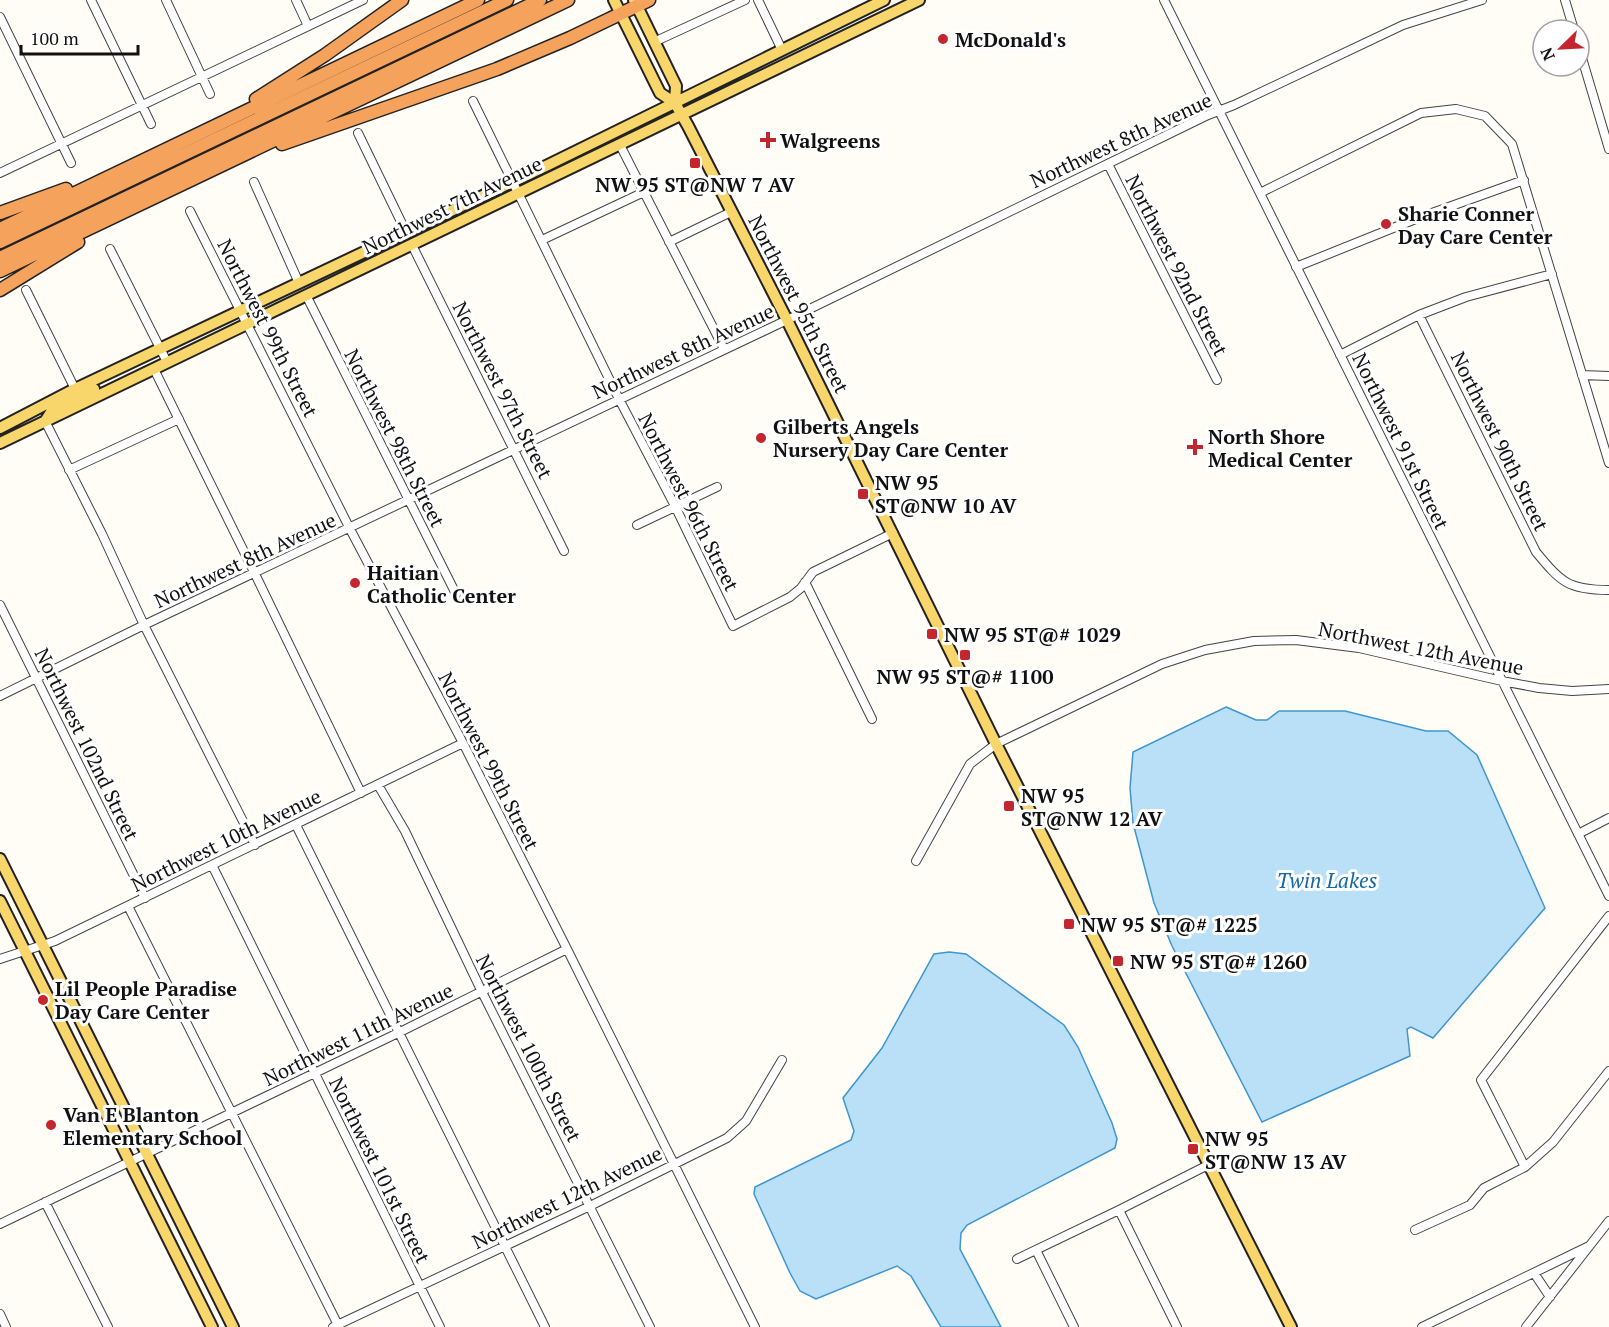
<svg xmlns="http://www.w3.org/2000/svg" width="1609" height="1327" font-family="'PT Serif',serif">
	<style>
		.water { fill: #b9e0f7; stroke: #3f96cf; stroke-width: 1.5 }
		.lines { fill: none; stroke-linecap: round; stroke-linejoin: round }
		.minor-casing { stroke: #444; stroke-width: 10 }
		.major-casing { stroke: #222; stroke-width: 14 }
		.highway-casing { stroke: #222; stroke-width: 15 }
		.minor { stroke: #fff; stroke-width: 8 }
		.major { stroke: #f9d66b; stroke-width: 10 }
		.highway { stroke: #f5a25d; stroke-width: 12 }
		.poi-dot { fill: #c4262e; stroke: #fff; stroke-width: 2 }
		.labels { text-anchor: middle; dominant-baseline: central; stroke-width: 6; stroke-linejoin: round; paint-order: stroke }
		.poi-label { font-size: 20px; font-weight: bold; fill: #111; stroke: #fff; text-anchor: start }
		.street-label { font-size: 20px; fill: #111; stroke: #fff }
		.water-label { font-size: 21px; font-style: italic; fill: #1768a6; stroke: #fff }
	</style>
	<rect width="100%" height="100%" fill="#fffdf5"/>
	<path class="water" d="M1226 707 1256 720H1267L1279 711H1345L1426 731H1448L1477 755 1545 908 1433 1038 1411 1027 1407 1029 1410 1056 1262 1122 1172 946 1154 903 1133 823 1130 788 1133 752Z
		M949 952 966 954 1064 1025 1078 1047 1112 1123 1117 1139 1115 1148 967 1225 961 1233 960 1249 1001 1327H941L911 1276 897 1266 816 1299 800 1291 790 1273 754 1194 755 1187 851 1140 854 1131 843 1098 882 1048 934 954Z"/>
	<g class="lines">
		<g class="minor-casing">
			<path id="minor" d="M91 0 151 124
				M166 0 210 94
				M296 0 308 26
				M758 0 782 50
				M1164 0 1609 896
				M1565 0 1574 30
				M0 17 71 163
				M654 42 745 0
				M1579 48 1609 149
				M473 101 619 399 675 506 733 626 790 597 801 588 813 572 893 533
				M358 133 406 232
				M620 145 724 349
				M1108 164 1217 380
				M0 173 363 0
				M254 182 299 283
				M1260 193 1421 113 1456 109 1485 116 1512 144 1609 463
				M190 211 350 529 463 743 567 949 755 1327
				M542 240 644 192
				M669 242 731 212
				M412 245 564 551
				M110 249 167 362
				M1296 267 1418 218 1524 180
				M26 290 75 389
				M306 295 456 594
				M1419 315 1536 552C1561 582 1568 590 1609 590
				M1340 355 1419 315 1466 297 1552 274
				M154 369C224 510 293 651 361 793
				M1582 375 1609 376
				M45 421 102 534 144 625 255 845
				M69 470 179 419
				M637 525 717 487
				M805 582 872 719
				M0 605 145 898
				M0 696 144 625 787 320 1208 115 1234 105 1403 25 1482 0
				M378 785 405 831 482 992 650 1327
				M296 825 545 1327
				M1578 834 1609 818
				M916 861 970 764 996 744 1162 664 1205 650 1254 641 1296 640 1359 648 1502 681 1539 688 1572 691 1609 689
				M212 865 440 1327
				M128 906 339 1327
				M0 959 55 941 463 743
				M1525 1167 1481 1080 1609 916
				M45 1202 108 1327
				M1119 1210 1177 1327
				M0 1224 398 1033 567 949
				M1415 1230 1470 1205 1484 1188 1525 1167 1553 1142 1609 1071
				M1036 1250 1074 1327
				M1017 1259 1119 1210 1210 1164
				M1534 1273 1550 1297
				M0 1314 6 1327
				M333 1327 590 1206 727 1138 746 1121 782 1060
				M1422 1327 1589 1246
				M1526 1327 1609 1221"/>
		</g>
		<g class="major-casing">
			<path id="major" d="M614 0 660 93 675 103 688 126 787 320 996 744 1291 1327
				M634 0 676 86 675 103
				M46 420 53 409 94 389
				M0 428 75 389 548 165 884 0
				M0 443 919 0
				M0 859 233 1327
				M0 901 212 1327"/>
		</g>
		<g class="highway-casing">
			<path id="highway" d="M256 99 325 55 402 0
				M282 144 497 69 570 38 649 0
				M0 213 66 189
				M0 229 478 0
				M0 242 507 0
				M0 258 540 0
				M0 271 568 0
				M0 290 78 242"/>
		</g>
		<use href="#minor" class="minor"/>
		<use href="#major" class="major"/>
		<use href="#highway" class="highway"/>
	</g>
	<g class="poi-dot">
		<circle cx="943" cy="39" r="6"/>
		<path d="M765 131h6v6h6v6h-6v6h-6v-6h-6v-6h6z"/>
		<rect x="689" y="157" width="12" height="12" rx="3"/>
		<circle cx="1386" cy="224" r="6"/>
		<circle cx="761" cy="438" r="6"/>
		<path d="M1192 438h6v6h6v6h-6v6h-6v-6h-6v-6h6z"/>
		<rect x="857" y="488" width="12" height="12" rx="3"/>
		<circle cx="355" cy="583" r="6"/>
		<rect x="926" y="628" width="12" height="12" rx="3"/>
		<rect x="959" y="649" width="12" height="12" rx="3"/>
		<rect x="1003" y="800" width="12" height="12" rx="3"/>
		<rect x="1063" y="918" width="12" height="12" rx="3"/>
		<rect x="1112" y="955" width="12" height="12" rx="3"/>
		<circle cx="43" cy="1000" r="6"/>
		<circle cx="51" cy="1125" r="6"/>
		<rect x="1187" y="1143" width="12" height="12" rx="3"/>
	</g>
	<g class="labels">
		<g class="poi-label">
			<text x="955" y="39">McDonald's</text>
			<text x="780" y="140">Walgreens</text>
			<text x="695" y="184" text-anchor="middle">NW 95 ST@NW 7 AV</text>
			<text x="1398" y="213">Sharie Conner<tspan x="1398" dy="23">Day Care Center</tspan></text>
			<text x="773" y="426">Gilberts Angels<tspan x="773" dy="23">Nursery Day Care Center</tspan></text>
			<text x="1208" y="436">North Shore<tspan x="1208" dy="23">Medical Center</tspan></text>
			<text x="875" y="482">NW 95<tspan x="875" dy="23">ST@NW 10 AV</tspan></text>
			<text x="367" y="572">Haitian<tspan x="367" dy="23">Catholic Center</tspan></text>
			<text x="944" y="634">NW 95 ST@# 1029</text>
			<text x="965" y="676" text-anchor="middle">NW 95 ST@# 1100</text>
			<text x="1021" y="795">NW 95<tspan x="1021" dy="23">ST@NW 12 AV</tspan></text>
			<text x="1081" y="924">NW 95 ST@# 1225</text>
			<text x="1130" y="961">NW 95 ST@# 1260</text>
			<text x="55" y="988">Lil People Paradise<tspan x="55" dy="23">Day Care Center</tspan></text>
			<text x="63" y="1114">Van E Blanton<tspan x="63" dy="23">Elementary School</tspan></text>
			<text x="1205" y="1138">NW 95<tspan x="1205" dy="23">ST@NW 13 AV</tspan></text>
		</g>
		<g class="street-label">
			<text transform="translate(1121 140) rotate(-25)">Northwest 8th Avenue</text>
			<text transform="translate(452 205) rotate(-26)">Northwest 7th Avenue</text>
			<text transform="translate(1177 265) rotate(63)">Northwest 92nd Street</text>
			<text transform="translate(799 304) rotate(63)">Northwest 95th Street</text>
			<text transform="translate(268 328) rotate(63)">Northwest 99th Street</text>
			<text transform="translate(683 351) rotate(-25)">Northwest 8th Avenue</text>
			<text transform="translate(503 390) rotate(63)">Northwest 97th Street</text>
			<text transform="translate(395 438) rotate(63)">Northwest 98th Street</text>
			<text transform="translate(1401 441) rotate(64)">Northwest 91st Street</text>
			<text transform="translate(1500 441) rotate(64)">Northwest 90th Street</text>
			<text transform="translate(689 502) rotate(63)">Northwest 96th Street</text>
			<text transform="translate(245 560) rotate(-25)">Northwest 8th Avenue</text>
			<text transform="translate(1421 648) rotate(11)">Northwest 12th Avenue</text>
			<text transform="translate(87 744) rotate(64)">Northwest 102nd Street</text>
			<text transform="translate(489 761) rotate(63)">Northwest 99th Street</text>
			<text transform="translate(226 840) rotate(-26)">Northwest 10th Avenue</text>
			<text transform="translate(358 1034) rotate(-26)">Northwest 11th Avenue</text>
			<text transform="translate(529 1048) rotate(63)">Northwest 100th Street</text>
			<text transform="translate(380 1170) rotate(64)">Northwest 101st Street</text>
			<text transform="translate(567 1197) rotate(-26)">Northwest 12th Avenue</text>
		</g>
		<g class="water-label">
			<text x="1327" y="880">Twin Lakes</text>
		</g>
	</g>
	<g transform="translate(1561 48) rotate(246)"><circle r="28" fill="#ffffff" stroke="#a0a0a0" stroke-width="1.5"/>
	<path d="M0-4.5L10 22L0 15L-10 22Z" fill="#c4262e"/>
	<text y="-9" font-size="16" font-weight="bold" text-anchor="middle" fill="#111111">N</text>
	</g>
	<path d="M21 45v9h117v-9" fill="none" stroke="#111111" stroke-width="3"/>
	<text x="30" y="45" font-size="18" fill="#111111" stroke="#ffffff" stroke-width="4.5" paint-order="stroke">100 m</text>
</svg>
